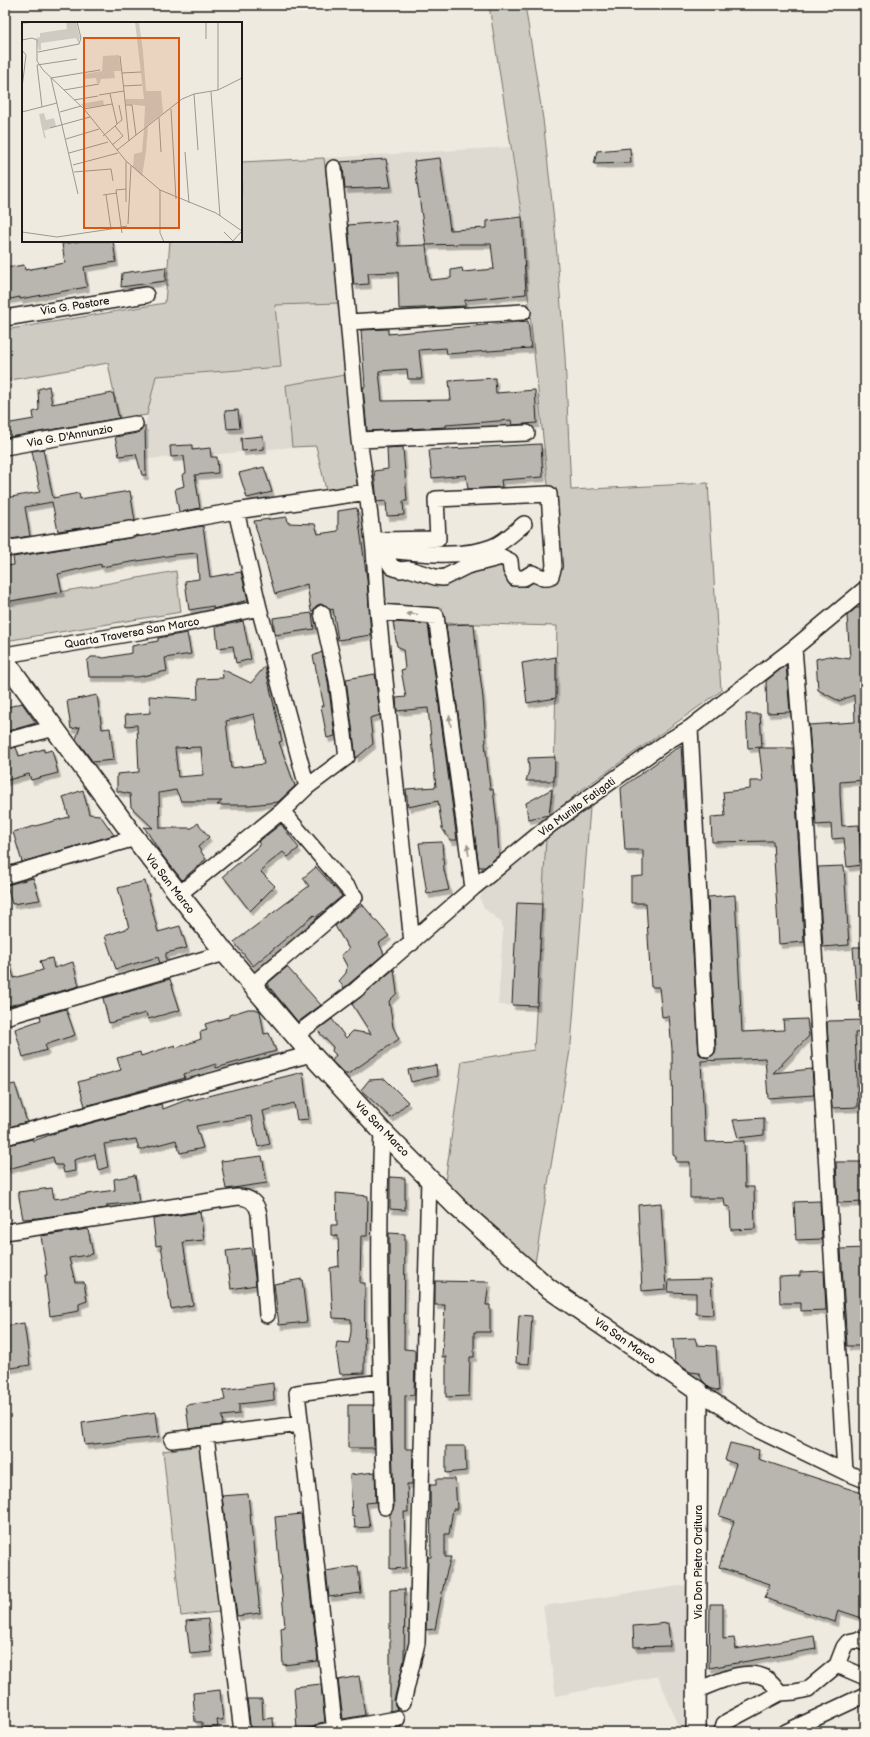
<svg xmlns="http://www.w3.org/2000/svg" width="870" height="1737" font-family="'Balsamiq Sans',sans-serif">
	<style>
		.built { fill: #dedad1 }
		.green { fill: #ceccc2; stroke: #75746f }
		.building { fill: #b9b6af; stroke: #1c1c1c; fill-rule: evenodd; filter: url(#shadow) }
		.lines { fill: none; stroke-linecap: round; stroke-linejoin: round }
		.minor-casing { stroke: #1c1c1c; stroke-width: 18 }
		.major-casing { stroke: #1c1c1c; stroke-width: 22 }
		.minor { stroke: #fbf7ec; stroke-width: 15 }
		.major { stroke: #fbf7ec; stroke-width: 19 }
		.oneway { fill: #97948e }
		.labels { text-anchor: middle; dominant-baseline: central; stroke-width: 3; stroke-linejoin: round; paint-order: stroke }
		.street-label { font-size: 11px; fill: #1c1c1c; stroke: #fbf7ec }
		.inset-road { fill: none; stroke: #9a9891; stroke-width: 1 }
		.view { fill: #de560d; fill-opacity: 0.15; stroke: #de560d; stroke-width: 2 }
		.inset-edge { fill: none; stroke: #1c1c1c; stroke-width: 2 }
	</style>
	<defs>
		<filter id="shadow"><feDropShadow dx="2.5" dy="4.5" stdDeviation="0" flood-color="#0004"/></filter>
	</defs>
	<rect width="100%" height="100%" fill="#eeeadf"/>
	<filter id="ink" filterUnits="userSpaceOnUse"><feTurbulence type="fractalNoise" baseFrequency=".025" numOctaves="2"/><feDisplacementMap in="SourceGraphic" scale="8" xChannelSelector="R" yChannelSelector="G"/><feConvolveMatrix kernelMatrix="1 2 1 2 8 2 1 2 1" color-interpolation-filters="sRGB"/></filter>
	<g filter="url(#ink)">
		<path class="built" d="M510 147 522 217 462 244 335 249 324 158Z
			M339 303 345 375 286 385 292 447 219 454 145 459V426L156 376 281 367 275 305Z
			M546 836 537 1006 498 1005 503 930 501 922 484 908 480 899 484 887Z
			M686 1585V1732H681L658 1676 556 1696 543 1606Z"/>
		<path class="green" d="M489 5H525L543 119 555 230 565 357 571 490 708 483 721 691 577 793 548 823 554 781 557 626 444 623 442 608 385 604 380 557 435 577 502 557 511 570 547 578 549 494 525 268 522 217Z
			M324 158 335 249 339 303 275 305 281 367 156 376 147 415 119 419 108 363 5 381V330L165 303 170 241H241V162Z
			M345 375 357 486 326 490 316 446 292 447 286 385Z
			M176 571 181 612 5 641V602Z
			M590 808 571 1044 535 1263C503 1238 472 1212 445 1182L462 1061 534 1050 546 838Z
			M201 1446 219 1612 181 1616 163 1451Z"/>
		<path class="building" d="M630 148 631 163 594 164 597 151Z
			M440 158 450 230 487 228V221L522 217 526 294 465 300V306L399 309 398 272 368 273 369 284 354 285 348 225 396 221 398 246 426 245 414 161ZM462 244H491L494 269 463 272 462 268 451 270V278L430 280 426 245Z
			M386 159 391 187 345 189 343 167 340 162Z
			M82 241H113L116 262 84 267 87 287 20 299V297L5 300V268L24 265 25 270 65 263 62 244Z
			M166 267 165 281 121 287 122 273Z
			M528 321 531 348 447 354 446 348 419 350 422 379H408L407 369 379 371 382 401 451 400 449 381 495 378 496 393 535 390 537 423 512 425 511 420 446 425V427L367 431 363 387H365L361 330 388 329V334Z
			M49 386 52 404 113 393 119 418 5 438V424L34 419 33 412 39 410 38 389Z
			M238 410 240 428 227 429 225 411Z
			M144 426H145L146 475H142L136 454 119 456 115 437 137 433 141 431Z
			M263 436 264 449 242 451 241 438Z
			M541 444 543 477 501 480 502 487 468 489 466 475 432 478 429 450Z
			M192 445V450L210 448 211 457H217L218 473 195 475 200 508 179 512 175 489 184 486 182 475 186 473 184 456 171 457 170 446Z
			M403 447 407 501H403L404 515 387 516 386 501 377 502 374 471 388 469 387 448Z
			M43 449 53 498 79 493 80 499 130 491 135 521 58 531 52 502 25 507 30 536 5 540V498L40 492 32 451Z
			M264 467 272 492 247 498 239 473Z
			M357 508 367 579 371 635 338 640 333 609 330 610 325 605 320 604 316 606 313 611H311L307 584 275 594 254 521 287 517 288 523 315 524 318 534 338 531V511Z
			M203 526 210 577 241 572 248 600 213 609V606L189 610 185 581 199 579 197 553 174 555 101 567V564L58 574 62 592 5 602V589L8 588 5 566 14 565 13 557Z
			M865 607V743H863L865 780 840 782V794L842 826 859 825 861 865 847 867 844 838 832 839 831 824 816 825 809 725 855 722 854 695 839 701 818 690 816 659 829 656 850 659 847 616 856 608Z
			M312 613 314 629 275 635 273 618Z
			M243 621 251 659 236 663 233 646 218 648 216 627Z
			M393 622 428 624 457 840H450L442 828 438 801 408 807 406 789 436 787 428 708 397 711 396 698 406 697 401 670 405 669 403 649 397 646Z
			M474 624 478 668H479L483 698 486 742 485 743 490 789H493L497 823 499 855 485 867H479L446 625Z
			M187 633 191 654 165 658 167 671 138 677H89L87 661 91 657H99L104 658 132 653V646L158 641V638Z
			M322 652 328 682 335 736 327 738 321 706H324L313 656Z
			M556 657V698L527 703 522 663Z
			M786 665 790 712 767 713 766 681Z
			M265 666 282 741 279 742 295 786 278 802 250 805H217L222 801H181L176 790 159 793 160 828H192L198 823 209 837 198 847 206 859 182 880 162 855 144 827 153 828 131 807 130 794 117 791V774L139 772 137 725 126 726 125 715 150 713 149 696 198 699 197 679 223 678 222 669 251 683ZM254 714 264 764 231 768 226 721ZM201 747 203 775 178 777 175 748Z
			M375 674 380 715 370 718 373 744 356 758 346 679Z
			M97 695 102 729 110 728 114 760 93 762 76 739 80 727 71 729 67 701Z
			M22 703 36 723 5 732V708Z
			M746 714H760L762 747 748 748Z
			M681 745 699 1054 703 1057 708 1058 715 1053 716 1049 708 897 735 895 742 1032 784 1030 783 1020 807 1019 809 1036 773 1073 812 1069 814 1095 768 1098 765 1058 701 1061 705 1142 744 1141 745 1187H754L755 1229 731 1230 730 1207 725 1206 724 1198H690V1162H676V1157L673 1155 672 1049 669 1016 662 1017 659 987H651L646 903H631V877L643 876V850H625L621 788Z
			M16 747 19 756 44 749V752L52 750 58 773 31 780 29 774 5 781V750Z
			M759 748H793L804 942 779 944 773 841 712 842 711 817 725 816 723 792 750 789V781H763Z
			M555 757 554 781H526L529 770 528 758Z
			M552 789 549 815 528 819 526 803Z
			M83 790 89 814 100 815 114 835 22 862 13 832 69 817 63 797Z
			M281 824 299 848 288 857 283 852 264 867 265 868 261 872 275 886 250 911 223 876 260 845 258 842Z
			M442 842 444 870 449 890 427 894 419 843Z
			M844 866 849 945 823 947 818 867Z
			M316 867 342 896 324 911 316 917 314 915 253 966 234 942 309 886 303 878Z
			M33 878 40 900 12 904 7 885Z
			M145 881 158 932 180 926 187 948 166 953V961L160 963 158 957 116 969 105 936 129 928 118 888Z
			M517 903 542 904 537 1006 512 1005Z
			M362 904 389 936 379 943 384 954 344 988 339 981 346 973 347 966 341 955 349 949 335 926Z
			M853 947H865V1001L857 1002Z
			M52 958 54 968 73 962 79 986 5 1007V960L9 959 14 978 43 970 40 961Z
			M287 967 321 1005 298 1022 267 984Z
			M394 969 397 993 389 1001 393 1027 399 1039 348 1074H345L332 1061 336 1055 332 1051 333 1047 317 1030 332 1019 346 1038 353 1031 371 1034 352 1004Z
			M170 979 180 1010 148 1019 146 1013 109 1023 103 998Z
			M66 1009 75 1035 45 1045 47 1050 23 1057 15 1029 41 1020 40 1016Z
			M248 1009H255L260 1011 264 1034 269 1033 276 1051 216 1068V1064L184 1074 185 1078 85 1106 78 1082 121 1070 117 1058 140 1052 141 1056 175 1045 176 1048 201 1039 200 1032 207 1030 205 1024 229 1017V1015Z
			M865 1020V1032L855 1033 858 1107 832 1108 827 1023 829 1021Z
			M436 1065 437 1076 411 1082 408 1070Z
			M303 1072 309 1119 297 1120 294 1103 263 1111 270 1144 258 1147 251 1116 196 1126 203 1148 180 1153 176 1140 139 1150 136 1139 104 1144 108 1167 98 1170 95 1154 74 1160 75 1171 64 1173 62 1165H55L53 1157 8 1169 5 1158V1146L32 1139 33 1141 58 1132 161 1104 163 1109 189 1099V1101Z
			M385 1079 408 1102 391 1118 361 1090 369 1080Z
			M15 1084 27 1122 5 1128V1086Z
			M764 1118V1135L738 1138 733 1120Z
			M262 1156 267 1183 226 1189 221 1161Z
			M836 1162H865V1202L838 1203Z
			M135 1175 139 1202 107 1205V1208L38 1218 23 1219 18 1192 52 1188 54 1199 115 1190 114 1179Z
			M390 1177 405 1178V1210L390 1209Z
			M336 1193 368 1196 367 1236H361L360 1283H365L364 1373 340 1374 336 1349 337 1342 349 1343 351 1332V1319L333 1318 330 1268 339 1266 338 1236 331 1235V1225H337Z
			M820 1201 822 1239 796 1240 794 1202Z
			M661 1203 666 1289 642 1291 638 1205Z
			M200 1212 204 1240 183 1242 193 1305 171 1309 161 1245 156 1246 153 1219Z
			M88 1229 93 1254 69 1258 75 1282H84L87 1301 79 1304V1311L50 1316 45 1275H47L41 1236Z
			M389 1233 405 1234 404 1349 415 1350V1357L414 1395 405 1396V1449H413L412 1484H407L408 1512H404L406 1568 390 1569V1514L394 1507 390 1366Z
			M251 1248 256 1285 231 1289 226 1251Z
			M865 1248V1346H847L841 1249Z
			M824 1271 826 1310 801 1311V1303H780L779 1277 800 1276V1272Z
			M302 1279 307 1322 279 1325 274 1284Z
			M711 1279 713 1315 696 1314V1293L668 1292 669 1280Z
			M435 1281 489 1282 486 1305H490V1332H474V1357H470L469 1396 446 1397V1357H442L445 1305H435Z
			M519 1315 532 1316 529 1364 516 1363Z
			M24 1323 30 1365 5 1369V1326Z
			M695 1338 697 1345 716 1346 719 1391 710 1388 702 1380 699 1373 690 1372 675 1362 673 1339Z
			M273 1383 274 1400 239 1404V1414L222 1416 223 1425 189 1429 186 1405 225 1400 223 1390Z
			M348 1405H373L374 1448H348Z
			M156 1412 159 1437 85 1445 82 1423Z
			M730 1443 759 1450 758 1459 865 1494V1619L838 1610 835 1622 765 1598 770 1584 719 1567 734 1521 719 1516 736 1464 725 1460Z
			M446 1446H465L466 1471 446 1473Z
			M375 1472 376 1502 366 1503 370 1527 355 1528 354 1516 352 1517 350 1475Z
			M436 1479H455L457 1509H453L449 1534H445V1557H451L445 1578 435 1629 426 1630 428 1557H431L430 1485H436Z
			M248 1494 260 1613 237 1616 222 1496Z
			M301 1514 318 1661 283 1665 281 1628 285 1627 275 1517Z
			M358 1566 361 1593 329 1597 326 1571Z
			M405 1589 404 1661 394 1700 395 1705 398 1709 390 1711V1590Z
			M710 1604H723V1639L734 1638 736 1649 814 1636 816 1649 709 1668Z
			M208 1619 211 1652 190 1654 186 1621Z
			M668 1623 670 1646 634 1647 633 1626Z
			M359 1676 365 1715 343 1719 338 1680Z
			M321 1684 325 1722 319 1723 314 1727 297 1729 294 1687Z
			M220 1690 223 1720H217L218 1727 202 1728V1722H195L193 1693Z
			M247 1699H262L263 1719 273 1718 274 1732H251Z"/>
		<g class="lines">
			<g class="minor-casing">
				<path id="minor" d="M5 318 146 295
					M348 322 523 312
					M359 440 527 433
					M5 447 135 424
					M367 492 374 549 378 612 412 943
					M549 494 554 566 551 576C544 579 538 576 532 573L524 578H515L511 570 510 561 502 557 467 566 443 578 435 577 409 569 400 570 392 567 387 559 380 557 379 540 438 539 436 499Z
					M236 511 259 608 307 787 282 811 355 897 252 985
					M140 528 236 511 367 492 359 440 334 168
					M5 549 131 529
					M375 549C411 552 458 560 492 547 505 542 514 532 524 524
					M378 612 436 616 473 888
					M794 648 802 749 845 1472
					M5 655 185 624 259 608
					M690 728 707 1049
					M5 741 55 728
					M307 787 347 757 337 680 322 613
					M5 876 135 838
					M178 895 282 811
					M5 1017 225 953
					M296 1035 356 990 473 888 550 825 668 741 690 728 794 648 865 589
					M382 1131C377 1256 381 1382 385 1507
					M5 1137 311 1054
					M5 1232 238 1197C250 1197 257 1203 259 1214L267 1315
					M698 1391 754 1428 845 1472 865 1480
					M206 1436 242 1732
					M172 1440 300 1424
					M837 1665 865 1677
					M697 1690C716 1683 744 1668 764 1677 771 1680 775 1687 780 1693L795 1692 808 1689 837 1665 844 1647 848 1642 857 1640 865 1643
					M403 1702 417 1643 429 1178
					M321 1732 397 1719
					M335 1732 297 1393 381 1382
					M722 1732 724 1724 728 1721 780 1693
					M786 1732 865 1695"/>
			</g>
			<g class="major-casing">
				<path id="major" d="M5 661 135 838 225 953 311 1054 382 1131 456 1206 548 1288 698 1391 696 1732"/>
			</g>
			<use href="#minor" class="minor"/>
			<use href="#major" class="major"/>
		</g>
		<defs><path id="oneway-solid" d="M-6-.8H1V-3.2L6.5 0L1 3.2V.8H-6Z"/></defs>
		<g class="oneway">
			<use href="#oneway-solid" transform="translate(412 614) rotate(-175)"/>
			<use href="#oneway-solid" transform="translate(450 721) rotate(-98)"/>
			<use href="#oneway-solid" transform="translate(468 850) rotate(-98)"/>
		</g>
	</g>
	<g class="labels">
		<g class="street-label">
			<text transform="translate(75 306) rotate(-9)">Via G. Pastore</text>
			<text transform="translate(70 436) rotate(-10)">Via G. D'Annunzio</text>
			<text transform="translate(132 633) rotate(-10)">Quarta Traversa San Marco</text>
			<text transform="translate(577 807) rotate(-36)">Via Murillo Fatigati</text>
			<text transform="translate(170 884) rotate(52)">Via San Marco</text>
			<text transform="translate(382 1129) rotate(46)">Via San Marco</text>
			<text transform="translate(625 1341) rotate(35)">Via San Marco</text>
			<text transform="translate(698 1562) rotate(-90)">Via Don Pietro Orditura</text>
		</g>
	</g>
	<g transform="translate(22 22)">
		<rect width="220" height="220" fill="#eeeadf"/>
		<path d="M44 0H54L58 16 56 21 54 16 19 21V28H17L14 16 18 15V11L45 7ZM113 0H117L121 29 124 69H139L141 91 122 106 123 84 104 82 103 77H122ZM97 33 99 49H92L93 56 79 57 78 61H75L74 56 62 57V52L80 49 81 34ZM81 78 82 83 62 86 59 82ZM22 91 24 98 32 96 34 104 22 109 24 116H22L17 92ZM126 104 124 130 120 154 111 145 112 132 120 130 122 107Z" fill="#ceccc2"/>
		<path class="inset-road" d="M184 0V17M0 1 18 0M0 18 10 16 15 18V39L21 48 62 87 104 139 138 168V211L142 220M0 28 4 33 0 66M16 30 57 22 59 16 55 0M100 51 119 50M101 64 120 63M42 68 77 62M196 68V0M102 69 107 119M189 70 198 194M88 72 95 102 93 104 101 114 90 123M172 72 176 128M77 73 102 69 98 34M52 78 76 74M103 83H110L114 113M20 85 15 43 55 37M62 87 90 82M149 87 154 177M0 90 35 81M38 90 59 84M137 96 139 130M95 102 100 98 97 83M28 106 68 95M81 114 93 104M44 117 77 107M95 128 160 77 172 72 196 68 220 56M163 130 167 181M47 131 86 120M104 140V180M51 143 96 131M52 150 89 147 91 159M138 168 194 191 220 209M56 172 29 56 78 48M81 173 95 171M84 173 89 207 105 204M106 202 109 144M0 210 35 215 89 207M202 210 211 219M100 211 94 168 104 167M210 220 220 209"/>
		<path class="view" d="M62 16H157V206H62Z"/>
		<rect width="220" height="220" class="inset-edge"/>
	</g>
	<rect width="870" height="1737" fill="none" stroke="#fbf7ec" stroke-width="20"/>
	<rect x="10" y="10" width="850" height="1717" fill="none" stroke="#1c1c1c" stroke-width="1.5" filter="url(#ink)"/>
</svg>
